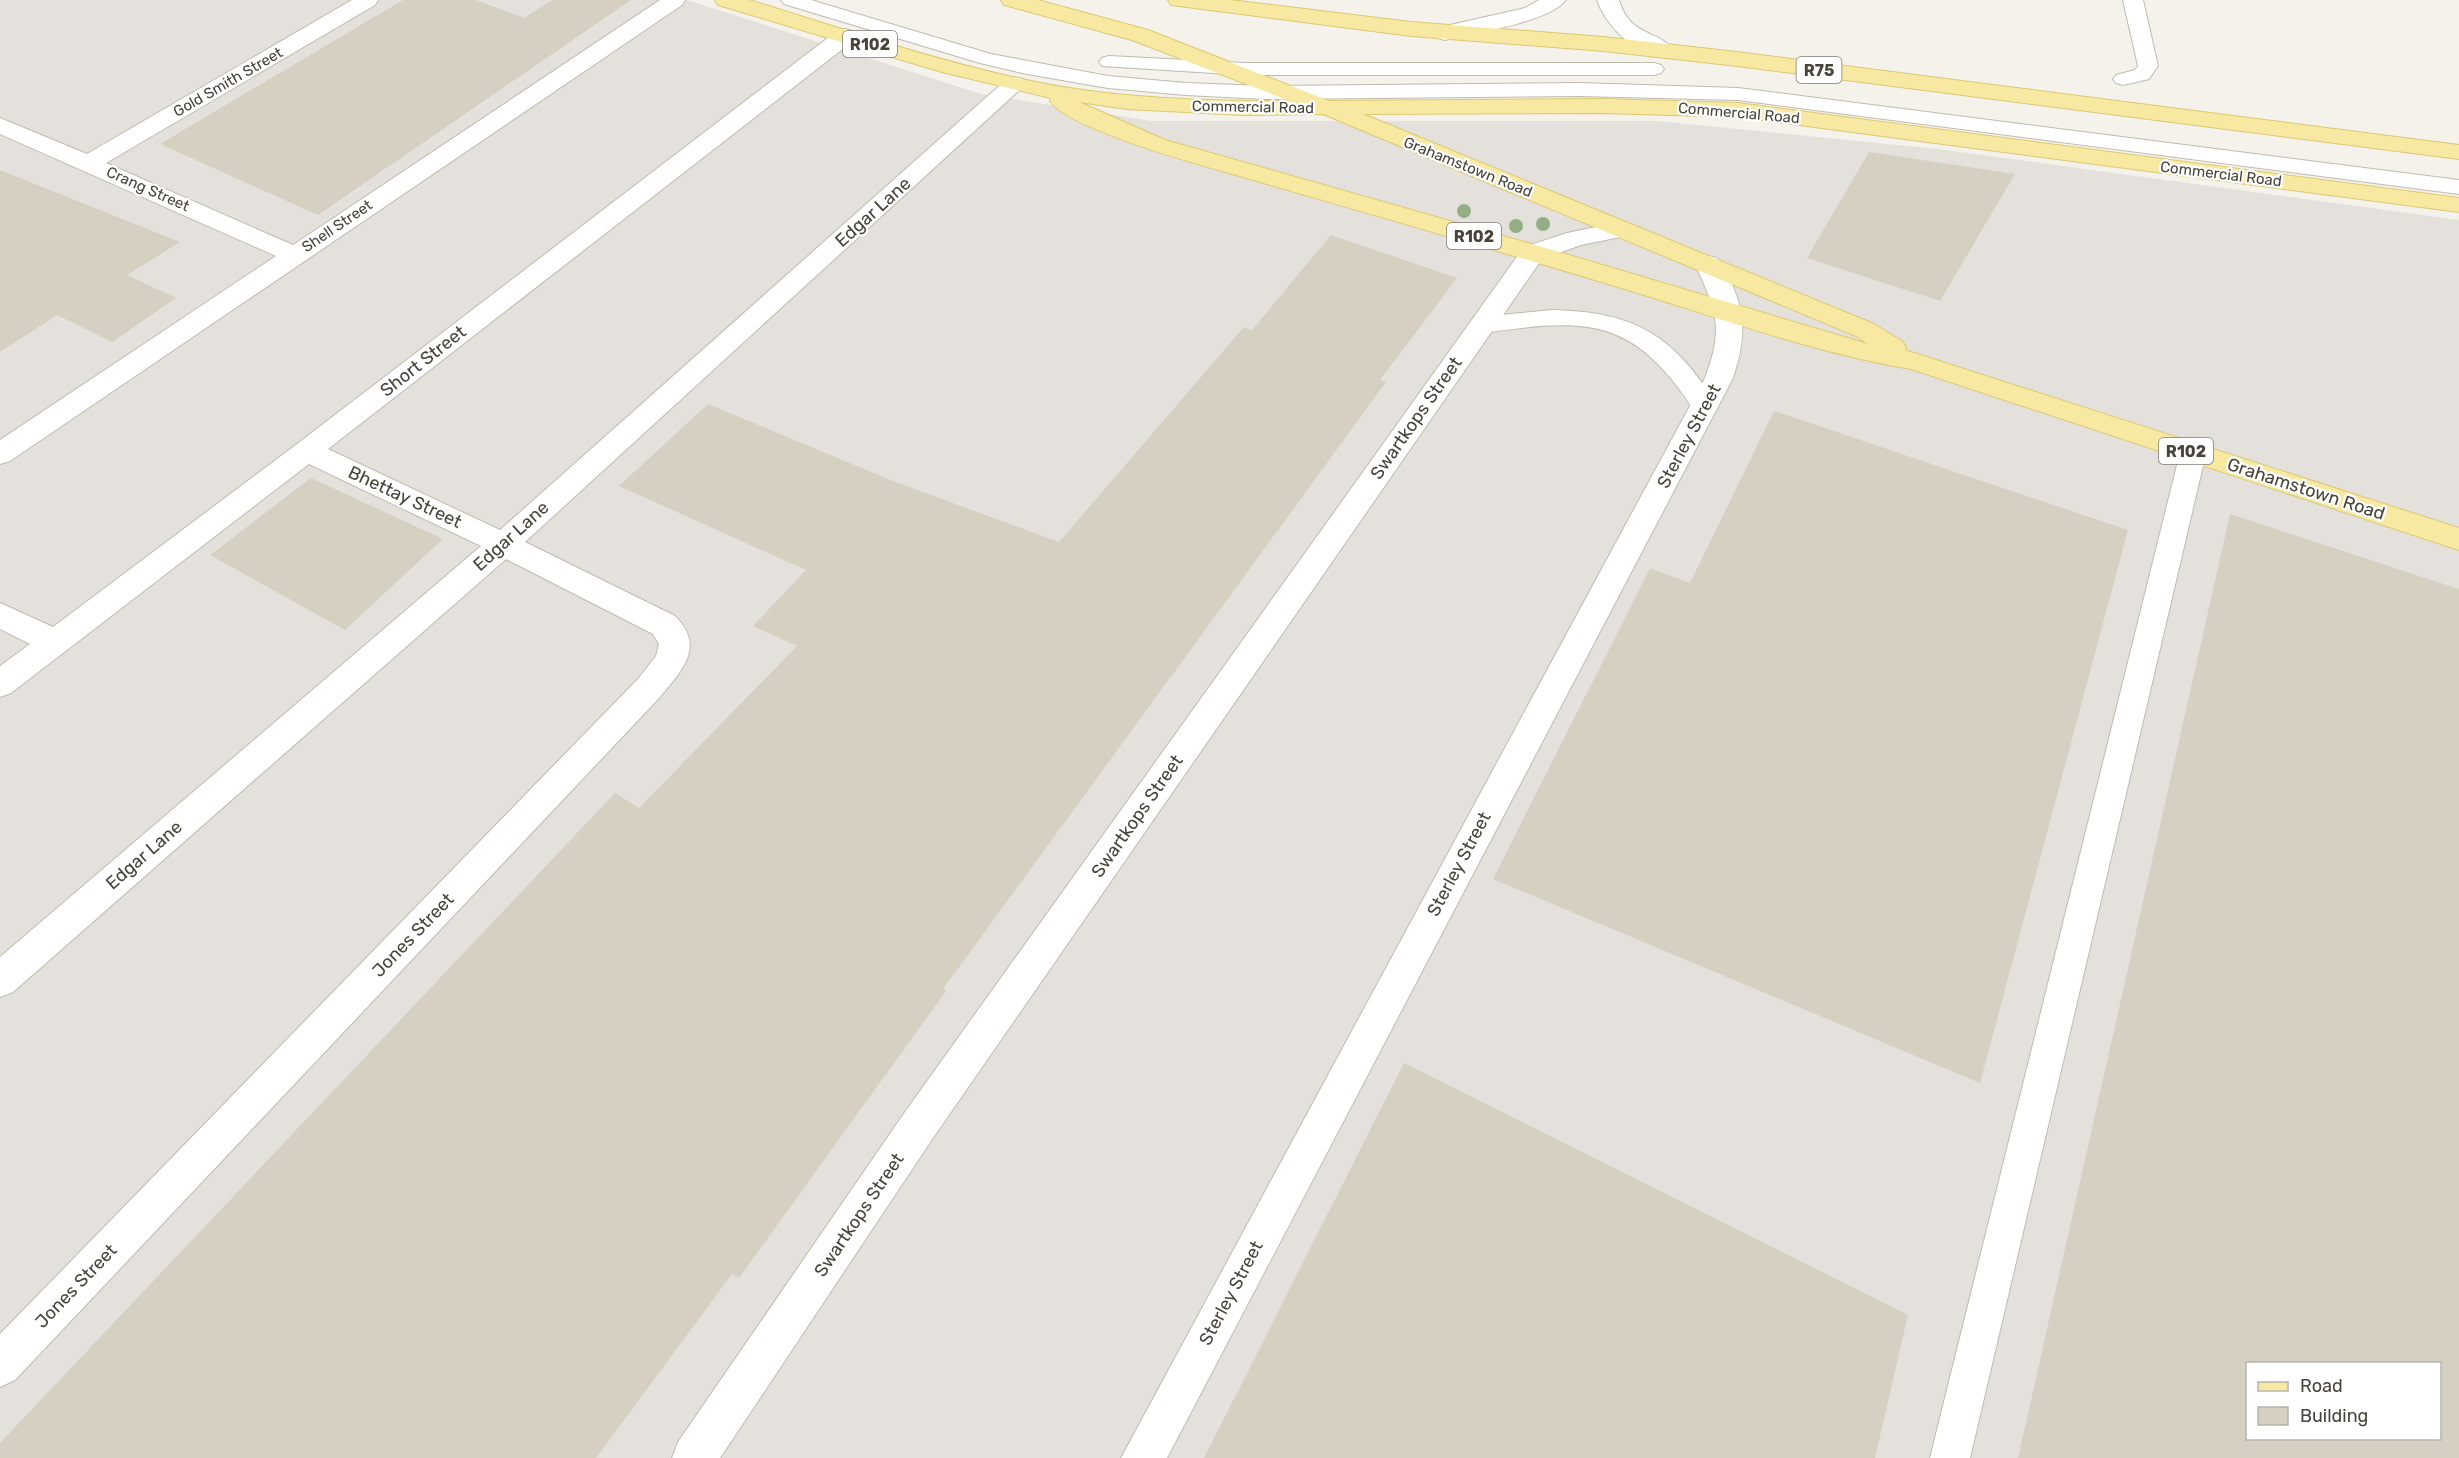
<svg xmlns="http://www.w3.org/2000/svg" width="2459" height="1458" font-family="Rubik,sans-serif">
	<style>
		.industrial { fill: #e4e1dc; fill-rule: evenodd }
		.building { fill: #d5d0c1; fill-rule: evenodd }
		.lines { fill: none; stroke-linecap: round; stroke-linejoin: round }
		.service-casing { stroke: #bfbbae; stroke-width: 2 }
		.minor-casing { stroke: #bfbbae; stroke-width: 2 }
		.primary-casing { stroke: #dbc972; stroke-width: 2 }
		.service { fill: #fff; fill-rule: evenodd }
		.minor { fill: #fff; fill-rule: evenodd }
		.primary { fill: #f7e9a1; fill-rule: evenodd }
		.tree { fill: #92ae84 }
		.labels { text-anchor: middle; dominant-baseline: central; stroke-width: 4.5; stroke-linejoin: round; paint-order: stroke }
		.far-street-label { font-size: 15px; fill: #484439; stroke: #fff }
		.shield { fill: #fff; stroke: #7f7c74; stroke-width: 1.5 }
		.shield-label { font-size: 16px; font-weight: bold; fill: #484439 }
		.street-label { font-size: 18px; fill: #484439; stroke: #fff }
	</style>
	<rect width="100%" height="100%" fill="#f4f2eb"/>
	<path class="industrial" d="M0 0H687L981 94 1152 121H1658L1938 149 2459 220V1458H0ZM2248 1364H2440V1438H2248Z"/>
	<path class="building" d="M403 0H476L524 18 552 0H631L318 215 160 144Z
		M1869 152 2015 174 1940 301 1807 258Z
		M0 170 180 242 127 275 176 298 112 342 57 315 0 352Z
		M1331 235 1457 278 1380 380 1386 382 943 989 946 991 739 1278 732 1274 596 1458H0V1443L615 793 639 808 797 646 753 626 806 570 619 486 708 404 893 481 1059 542 1244 327 1252 330Z
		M1774 411 2128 530 1980 1083 1493 879 1650 568 1690 583Z
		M311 478 443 539 345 630 210 555Z
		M2230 514 2459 589V1458H2018ZM2247 1364H2439V1438H2247Z
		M1404 1063 1908 1315 1875 1458H1204Z"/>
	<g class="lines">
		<g class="service-casing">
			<path id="service" d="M781 0H811L991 54 1108 76 1186 83 1265 86 1580 83 1738 88 2459 180V194L1738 100 1580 96 1265 99 1186 95 1108 88 1027 74 980 63 784 4Z
				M2123 0H2143L2158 66 2149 79 2123 85 2116 83 2113 79 2116 75 2135 70 2138 66Z
				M1109 56 1245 63H1654L1661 65 1664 69 1661 73 1654 75H1245L1102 66 1099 62 1102 58Z
				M1552 310C1636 312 1674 335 1718 407L1714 413 1705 416 1696 413C1633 316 1589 318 1482 333L1473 331 1470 325 1473 319 1482 317Z
				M2193 444 2202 447 2206 453 1970 1458H1930L2180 453 2184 447Z"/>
		</g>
		<g class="minor-casing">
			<path id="minor" d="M352 0H378L375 5 106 163 293 245 660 0H685L682 5 10 461 0 464V440L276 256 0 134V118L87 154Z
				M1539 0H1566C1550 22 1473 33 1445 40L1437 38 1434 33 1437 28 1525 8Z
				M1597 0H1619C1630 38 1659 29 1674 51L1671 56C1642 63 1605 26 1597 0Z
				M845 29 853 31 856 36 853 41 328 449 500 530 1007 79 1015 77 1023 79 1026 84 525 542 675 616C706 647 682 670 660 697L15 1380 0 1387V1334L638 679 656 656 659 644 653 634 506 559 13 992 0 997V957L481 546 309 464 11 693 0 697V666L30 644 0 629V603L53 627 297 444 837 31Z
				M1621 222 1630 225 1633 230 1630 235 1581 245 1542 259 933 1138 720 1458H672L678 1442 905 1112 1524 247 1567 233Z
				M1708 256 1717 258C1745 301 1749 330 1733 378L1167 1458H1121L1705 378C1724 327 1717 312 1695 264L1699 258Z"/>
		</g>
		<g class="primary-casing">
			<path id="primary" d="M715 0H749C845 29 943 64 1041 83 1122 99 1207 101 1290 101L1132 40 1004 5 1001 0H1038L1148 30 1329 101 1604 99 1738 103 2459 198V212L1738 117 1604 113 1363 114 1874 324 1903 342 1906 348 1905 350 2459 528V550L1911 369C1815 353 1723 319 1631 291 1497 250 1363 212 1229 173 1194 163 1069 129 1050 101L1051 98 942 72 718 5ZM1079 102 1127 109 1243 115 1323 114 1856 336 1868 344 1542 247 1165 140Z
				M1168 0H1230L1411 22 1604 37 1737 52 2459 145V159L1737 66 1604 51 1411 36 1179 6 1171 5Z"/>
		</g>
		<use href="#service" class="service"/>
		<use href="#minor" class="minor"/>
		<use href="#primary" class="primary"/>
	</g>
	<g class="tree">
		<circle cx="1464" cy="211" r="7"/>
		<circle cx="1543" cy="224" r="7"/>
		<circle cx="1516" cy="226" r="7"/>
	</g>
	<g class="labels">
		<g class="far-street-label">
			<text transform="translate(228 82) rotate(-30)">Gold Smith Street</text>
			<text transform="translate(1253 107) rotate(1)">Commercial Road</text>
			<text transform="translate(1739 113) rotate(5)">Commercial Road</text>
			<text transform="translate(1468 167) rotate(22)">Grahamstown Road</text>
			<text transform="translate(2221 174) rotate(7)">Commercial Road</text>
			<text transform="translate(148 189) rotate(24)">Crang Street</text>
			<text transform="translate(337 226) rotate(-34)">Shell Street</text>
		</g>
		<g class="shield">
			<rect x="843" y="31" width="54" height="26" rx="4.5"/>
			<rect x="1796.5" y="57" width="45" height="26" rx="4.5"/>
			<rect x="1447" y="223" width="54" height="26" rx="4.5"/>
			<rect x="2159" y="438" width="54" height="26" rx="4.5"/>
		</g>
		<g class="shield-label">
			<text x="870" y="44">R102</text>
			<text x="1819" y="70">R75</text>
			<text x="1474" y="236">R102</text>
			<text x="2186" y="451">R102</text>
		</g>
		<g class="street-label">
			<text transform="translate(873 212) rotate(-42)">Edgar Lane</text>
			<text transform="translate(423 361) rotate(-38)">Short Street</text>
			<text transform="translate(1416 418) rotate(-55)">Swartkops Street</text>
			<text transform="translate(1689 436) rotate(-62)">Sterley Street</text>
			<text transform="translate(2306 489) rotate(18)">Grahamstown Road</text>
			<text transform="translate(405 497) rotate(25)">Bhettay Street</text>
			<text transform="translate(511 536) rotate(-42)">Edgar Lane</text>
			<text transform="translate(1137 816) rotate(-55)">Swartkops Street</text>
			<text transform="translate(144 855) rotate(-41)">Edgar Lane</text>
			<text transform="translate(1459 864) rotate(-62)">Sterley Street</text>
			<text transform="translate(413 935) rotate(-46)">Jones Street</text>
			<text transform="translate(859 1215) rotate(-56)">Swartkops Street</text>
			<text transform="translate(76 1286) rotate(-46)">Jones Street</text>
			<text transform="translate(1231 1293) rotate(-62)">Sterley Street</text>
		</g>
	</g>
	<rect x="2246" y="1362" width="195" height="78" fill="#ffffff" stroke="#b6b4b0" stroke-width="1.5"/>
	<rect x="2258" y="1382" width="30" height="9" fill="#f7e9a1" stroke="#b6b4b0" stroke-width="1.5"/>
	<text x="2300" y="1392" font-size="18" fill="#484439">Road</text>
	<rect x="2258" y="1407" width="30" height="18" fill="#d5d0c1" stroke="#b6b4b0" stroke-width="1.5"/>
	<text x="2300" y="1422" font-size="18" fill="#484439">Building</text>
</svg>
